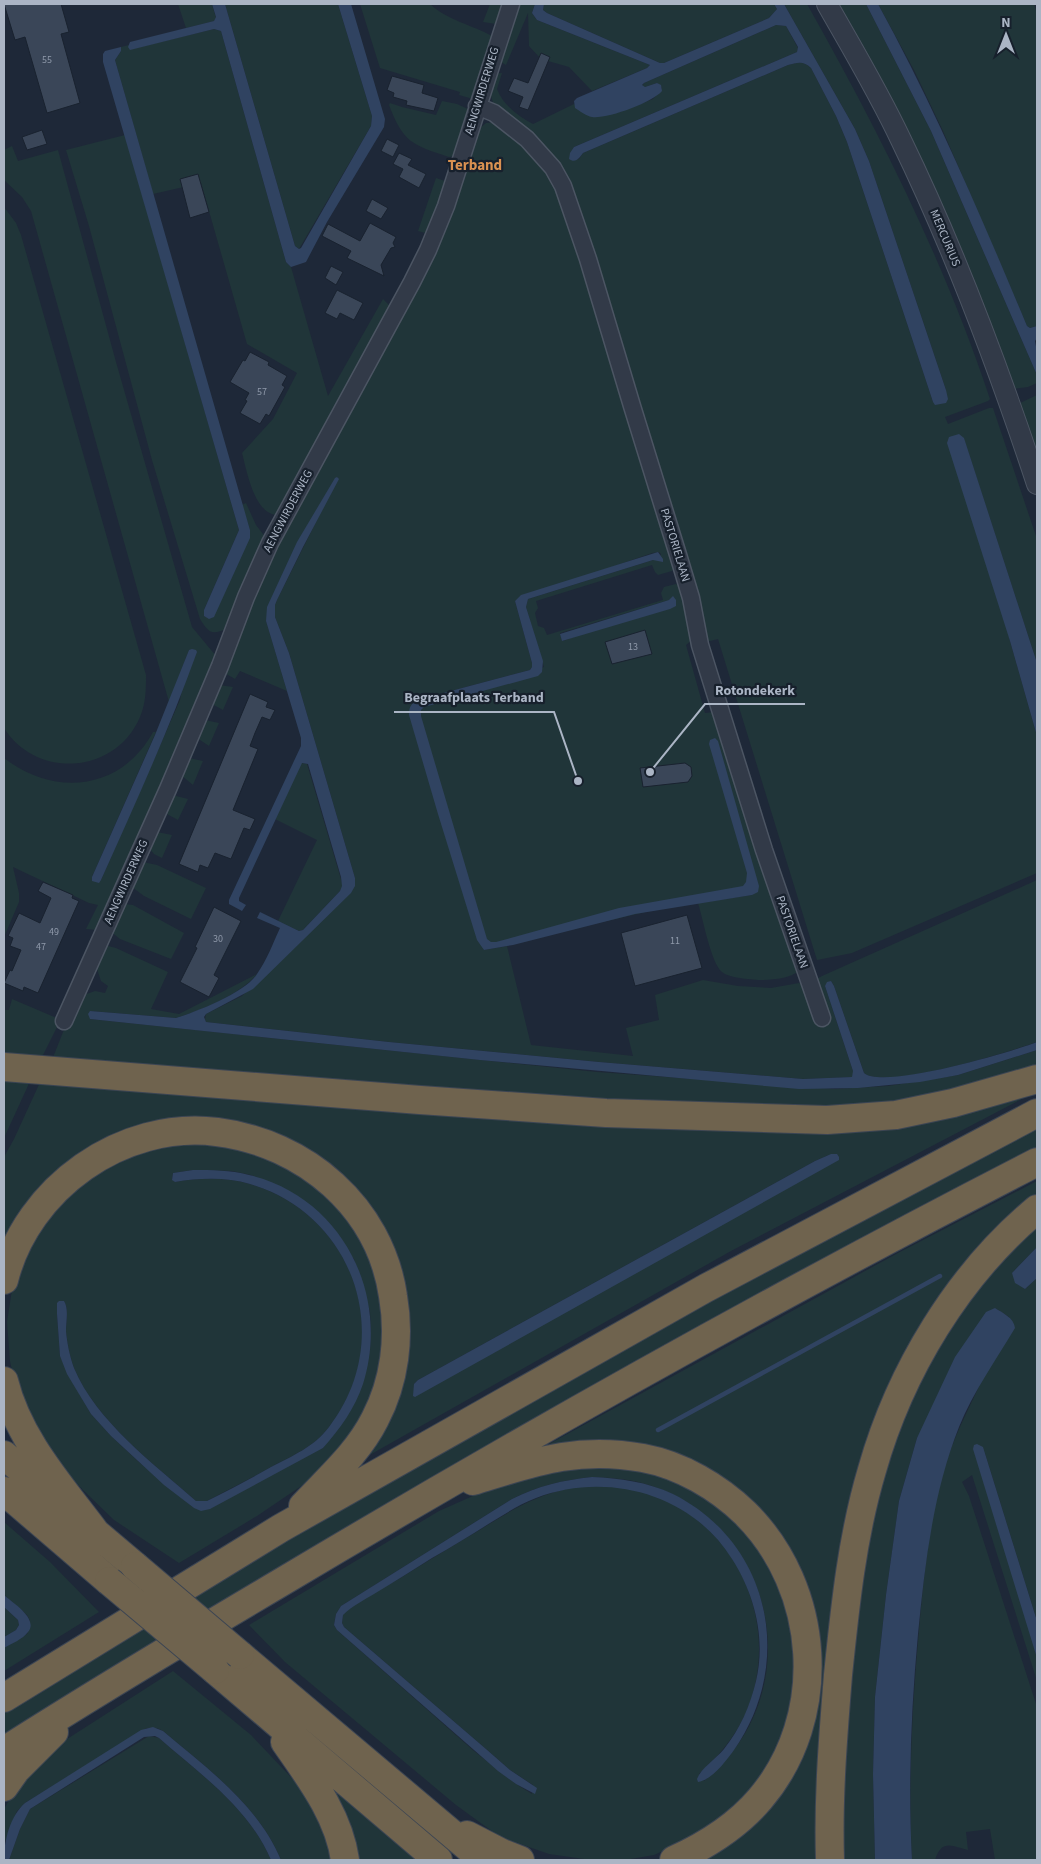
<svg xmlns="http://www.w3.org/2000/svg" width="1041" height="1864" font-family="'Source Sans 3',sans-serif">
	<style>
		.green { fill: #203539; fill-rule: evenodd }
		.water { fill: #304361 }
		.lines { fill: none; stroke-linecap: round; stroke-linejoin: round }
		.stream { stroke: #304361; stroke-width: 4.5 }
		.building { fill: #3a4658; stroke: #19222f }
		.minor-casing { stroke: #4c5563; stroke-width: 19 }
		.tertiary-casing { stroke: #4c5563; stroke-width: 22 }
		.motorway-casing { stroke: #3c4553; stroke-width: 30 }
		.minor { stroke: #323a48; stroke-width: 16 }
		.tertiary { stroke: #323a48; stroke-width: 20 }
		.motorway { stroke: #6f634e; stroke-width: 28 }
		.motorway-bridge-casing { stroke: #3c4553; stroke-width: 30; stroke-linecap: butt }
		.motorway-bridge { stroke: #6f634e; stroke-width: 28 }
		.labels { text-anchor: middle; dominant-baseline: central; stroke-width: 4.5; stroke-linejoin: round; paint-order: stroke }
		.number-label { font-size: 10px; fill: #8f99aa }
		.street-label { font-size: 12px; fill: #abb5c5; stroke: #17202c }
		.quarter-label { font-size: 15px; font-weight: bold; fill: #da9151; stroke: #17202c }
		.leader { fill: none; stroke: #abb5c5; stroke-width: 2 }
		.callout-dot { fill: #abb5c5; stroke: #17202c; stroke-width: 2 }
		.callout-label { font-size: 14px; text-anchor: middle; font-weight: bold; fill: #abb5c5; stroke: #17202c; stroke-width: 4.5; stroke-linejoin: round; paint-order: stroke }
	</style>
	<rect width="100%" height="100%" fill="#1e2838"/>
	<path class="green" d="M178 4H212L216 18 214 21 186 28Z
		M225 4H338L372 116 371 126 299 249 295 246Z
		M360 4H430C447 20 472 25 492 36L473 99 459 95 460 92 380 68Z
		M490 4H504L496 24 483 22Z
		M517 4H535L532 13 537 20 650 65 647 68 592 91 569 67 541 59 529 46 528 13 506 65 497 60Z
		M544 4H774L777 9 769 18 664 63H660L547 13 543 10Z
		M784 4H807C878 130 944 260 990 399L988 401 945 417 948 424 989 408H993L1037 539V663L964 439 1010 641 1037 736V873L852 953 817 960 718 639 706 642 570 191 493 103 490 92 493 74 502 73 497 89C503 105 518 116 533 124L574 104 588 115 602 116 619 112 653 99 662 88 657 83 645 87 642 86 644 83 776 25 786 26 798 48 797 52 574 147 571 160 579 159 583 153 788 65C797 63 803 60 811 68L836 116 847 142 933 402 946 390 869 161 855 129Z
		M834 4H866L931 131 1037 375V383L1028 387 1012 389Z
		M878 4H1034L1037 14V326L1030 328 1027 326 943 131 914 70Z
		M214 29 221 31 286 262 291 267 328 396 383 299 392 308 278 515C254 515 247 471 242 453L273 419 297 373 247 344 201 183 153 194 115 60 121 51V47L129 45 131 49Z
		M442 101 457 104 468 109 469 113 454 156 449 157C412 145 403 142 389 105L390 103 402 107 436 115Z
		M496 122 533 150 563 196 675 567 672 571 658 575 655 572 652 565 536 601 538 608 535 613 538 626 544 628 547 635 663 600 661 593 664 587 676 584 682 586 693 639 686 645 705 713 714 712 800 970C789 979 777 979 763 980 754 980 728 978 722 972 711 963 703 919 698 903L752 895 755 887 506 944H484L414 707 544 667 526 607 528 599 653 560H658L661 554 659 552 652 553 515 601 532 663V667L530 670 417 700 412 703 484 950 507 946 531 1045 633 1056 626 1028 659 1020 655 995 703 980 738 986 771 988 799 983 807 984 822 976 1037 880V1042C1010 1051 885 1091 864 1073L834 986 831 981 825 986 853 1071V1077L803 1079 599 1062 389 1042 206 1022 205 1020 206 1014 242 996 355 878 289 653 275 617V605L277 600 338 478 337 477 266 621 287 691 240 671 235 679 223 672 260 579 479 129 486 123ZM669 600 563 641 560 634V633Z
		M125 135 239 530 204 610V616L206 617 250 530 242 505 246 503 256 525 266 538 227 629C211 635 209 633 200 619L152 460 89 226 66 150Z
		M12 146 18 161 58 150 116 362 192 627 216 656 191 720 98 930 86 929 98 905 89 903 13 867 19 893V902L4 937V758C54 797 121 791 153 732H156L92 877 101 880 180 700 189 650 169 702 31 211 22 197 4 180V150Z
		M436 178 445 181 446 184 429 234 418 231Z
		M4 207 16 223 21 235 146 675C146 689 146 703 140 717 116 774 37 780 4 728Z
		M1037 395V461L1018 404Z
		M219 685 233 687 223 710 212 704Z
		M205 720 219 723 209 746 197 738Z
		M189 758 203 761 193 785 181 775Z
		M301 763 307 764 343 886 340 891 303 930 299 931 278 921 317 840 275 819Z
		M172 795 188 799 178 820 165 813Z
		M157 832 172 835 162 858 154 854 149 848Z
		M143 862 157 865 206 888 191 919 144 896 132 887Z
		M123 904 133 905 184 933 171 959 120 939 110 931Z
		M104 945 116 948 168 972 151 1009 179 1014 257 974C239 995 202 1010 176 1018L90 1011V1019L597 1072 834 1089 888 1086 958 1075 1037 1050V1072L873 1110 588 1105 52 1060 65 1027 81 996 95 991 105 993 108 986 101 981 95 963Z
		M12 999 59 1019V1023L41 1059 4 1057V1010H9Z
		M4 1075 32 1077 4 1138Z
		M42 1078 819 1129 1037 1091 731 1251 359 1461 370 1441 395 1274 286 1145 119 1139 4 1257V1157L14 1139ZM831 1154 414 1384 418 1380 815 1161Z
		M1037 1122V1150L4 1737V1711L403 1469Z
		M202 1141 261 1152 328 1194 364 1242 383 1298 384 1358 366 1414 316 1476 257 1516 179 1563 114 1520 83 1490 56 1461 38 1434 14 1380 10 1361 7 1322 13 1283 19 1264 60 1198 125 1155ZM193 1170 232 1171 251 1175 287 1190 354 1259 370 1312 371 1331 370 1349 362 1385 323 1448 194 1508 140 1463 111 1436 91 1414 80 1395 60 1356 57 1314 64 1301C69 1309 66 1321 66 1331 67 1343 70 1357 74 1368 96 1421 154 1464 196 1501H207C228 1490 250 1479 271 1467 292 1456 314 1447 329 1427 397 1340 356 1215 250 1184 226 1177 200 1178 175 1182L172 1179 173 1173Z
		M1037 1181V1200L886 1404 821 1860H685L757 1810 813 1654 732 1489 554 1449 549 1444 898 1253Z
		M1037 1224V1247L1012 1273 1025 1289 1037 1278V1621L983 1447 1037 1658V1681L972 1475 962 1482 969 1496 1037 1707V1860H995L990 1829 966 1832 968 1850C953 1847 942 1838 935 1860H912C908 1783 912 1707 919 1630 924 1574 929 1517 946 1463 954 1438 965 1416 976 1393 988 1368 998 1342 1009 1317L995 1308 917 1438 899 1501 886 1595 875 1697 873 1774 875 1860H838L840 1778 859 1594 874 1495 914 1387 957 1313 1003 1253Z
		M559 1463 641 1465 707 1493 762 1546 790 1606 797 1671 785 1736 756 1784 737 1804 707 1828 678 1844 654 1855 625 1860H591L549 1854 500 1837 456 1805 285 1662 249 1625 439 1511 520 1475ZM592 1477C613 1478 632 1479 652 1486 748 1518 794 1627 753 1718 742 1743 724 1763 704 1781L699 1774C718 1757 734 1738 745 1715 790 1614 722 1494 611 1486 558 1482 521 1504 478 1531 455 1544 433 1558 410 1572 391 1584 358 1600 343 1614L342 1623 344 1627 486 1749 510 1770 533 1785 532 1794 516 1784 474 1751 337 1630 334 1625 336 1614 341 1606 512 1499C538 1486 563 1480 592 1477Z
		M4 1522 50 1562 99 1612 4 1671V1648L27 1634 30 1621 27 1615 4 1595Z
		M4 1607 18 1620 19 1625 16 1630 4 1637Z
		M173 1671 251 1735 306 1793 322 1822 333 1860H281C258 1805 207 1768 163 1731L157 1728H147L25 1803 17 1811 4 1844V1809L21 1780 50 1750Z
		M149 1736 159 1738C200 1774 249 1808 271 1860H9L20 1829 30 1809Z
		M311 1770 419 1860H353Z"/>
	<path class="water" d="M212 4H225L295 246 299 249 301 248 371 126 372 116 338 4H351L385 119 384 127 327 222 306 262 291 267 286 262 221 31 214 29 130 50 128 47 130 42 214 21 216 17Z
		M535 4H544L543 10 547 13 660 63H664L769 18 777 9 774 4H784L855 129 869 161 946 390 948 399 946 403 935 405 933 402 847 142 836 116 811 68C803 60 797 63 788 65L583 153C580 157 576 164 569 159L570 153 574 147 797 52 798 47 786 26 776 25 644 83 642 85 645 87 657 83 661 85 662 91C652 103 607 119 592 117 586 116 580 111 575 108L574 101 577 98 647 68 650 65 537 20 532 13Z
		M866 4H878C935 108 981 216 1027 326L1030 328 1037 326V338L1035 341 1037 352V375L931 131Z
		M121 47V51L115 60 250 530V538L214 617 209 619 204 616V610L239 530 103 62V54L105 51Z
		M959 434 964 438 1037 663V736L1010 641 947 443 949 437Z
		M337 477 339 479 303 547 277 600 275 605V617L289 653 355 878V886L351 893 253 989 206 1014 204 1017 206 1022 389 1042 599 1062 803 1079 852 1077 853 1071 825 986 827 982 831 981 834 986 864 1073C883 1090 1012 1052 1037 1042V1050L958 1075 920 1082 858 1088 799 1089 480 1060 90 1019 88 1014 90 1011 176 1018C196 1012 246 992 257 974 267 960 273 943 280 928L257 918 260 912 299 931 303 930 340 891 342 886 341 877 308 764 302 763 239 898V901L246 905 242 911 229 904V900L301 746V738L266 621 267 607 297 542 335 478Z
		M658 552 663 559V562L653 560 528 599 526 607 543 661 542 672 538 676 424 707 421 710V716L487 939 491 942H496L619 908 743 886 746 882 747 873 709 744 710 740 715 738 718 741 759 886 758 892 752 895 635 914 513 945 484 950 477 940 438 814 409 715C409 707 411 704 417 700L530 670 532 667V663L515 601 521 595Z
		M673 596 676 600V606L670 609 562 641 560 634 669 600Z
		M192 649 196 650 197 652C169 730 135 804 101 880L99 883 92 881V877L155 735 189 650Z
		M831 1154H837L839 1157V1160L415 1397 413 1396 414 1384 418 1380 815 1161Z
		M193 1170C212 1170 230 1170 249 1175 342 1197 391 1295 363 1384 355 1408 340 1429 323 1448L210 1509 201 1511 194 1508 164 1485 111 1436 91 1414 67 1374 60 1356 57 1314V1303L59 1301H64C69 1309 66 1321 66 1331 67 1343 70 1357 74 1368 96 1421 154 1464 196 1501H207C229 1490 250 1479 271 1467 292 1456 314 1447 329 1427 396 1340 356 1215 250 1184 226 1177 200 1178 175 1182L172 1180 173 1173Z
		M1037 1247V1278L1025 1289 1015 1283 1012 1273Z
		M995 1308C1003 1313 1014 1318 1015 1328 996 1360 973 1392 959 1427 933 1493 925 1563 918 1634 911 1709 908 1785 912 1860H875L873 1774 875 1697 886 1595 899 1501 917 1438 955 1357 986 1312Z
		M977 1444 983 1447 1037 1621V1658L973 1449 974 1445Z
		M592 1477C620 1478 647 1482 673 1494 771 1543 795 1663 734 1750 726 1761 712 1780 698 1782L697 1779C701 1768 716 1759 724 1749 740 1729 750 1706 756 1681 766 1639 755 1595 732 1559 691 1493 606 1471 536 1498 520 1504 505 1514 490 1523 471 1535 452 1547 432 1558 413 1570 394 1582 374 1594 364 1600 352 1606 343 1615L342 1623 344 1627 486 1749 510 1770 537 1788 535 1794 516 1784 498 1771 337 1630 334 1625 336 1614 341 1606 512 1499C538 1486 563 1480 592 1477Z
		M4 1595C13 1603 39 1619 28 1632 23 1639 11 1644 4 1648V1637L16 1630 19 1625 18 1620 4 1607Z
		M153 1727 163 1731C207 1768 258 1805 281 1860H271C249 1808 200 1774 159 1738L155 1736 144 1737 30 1809 20 1829 9 1860H4C4 1841 10 1816 25 1803L141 1730Z"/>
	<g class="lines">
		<path class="stream" d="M658 1430 940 1276"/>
	</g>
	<path class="building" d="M4 4H61L69 32 61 34 80 103 47 113 25 37 15 40Z
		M541 53 550 57 528 110 519 107 523 97 508 91 514 78 528 83Z
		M392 76 424 85 422 93 438 98 434 111 406 105 407 101 393 97 394 93 387 90Z
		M42 130 47 144 27 150 22 137Z
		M387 139 399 145 393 157 381 151Z
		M399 153 412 159 408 165 426 174 419 188 399 177 403 169 393 164Z
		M198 174 209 212 190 218 180 179Z
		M372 199 388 208 381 219 366 211Z
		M370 223 396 237 393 243 395 247 391 248 381 265 384 276 347 258 351 251 322 236 328 224 360 241Z
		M331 266 343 272 336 285 325 278Z
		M337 290 363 303 354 320 340 313 337 319 325 313Z
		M250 352 269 362 268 365 287 376 282 385 285 387 269 416 266 414 260 424 240 413 247 401 245 400 249 393 230 382 243 360 245 361Z
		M645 630 652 654 612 664 605 642Z
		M250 694 268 702 266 707 275 710 270 720 262 717 255 733 250 746 258 749 233 810 255 819 250 830 244 828 231 859 215 853 208 868 200 865 198 872 179 864Z
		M685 763 691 767 692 776 688 782 643 787 640 768Z
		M43 882 73 895 72 898 79 901 38 993 24 987 23 991 4 983 10 970 12 971 21 950 10 946 13 938 8 936 19 913 40 923 51 898 38 891Z
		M214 907 241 921 214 975 219 978 209 997 180 982 197 948 195 947Z
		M687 915 702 968 635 986 621 933Z"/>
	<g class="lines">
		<g class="minor-casing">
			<path id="minor" d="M477 106 494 113 527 139 553 168 563 186 588 259 632 406 679 558 691 598 700 645 764 850 822 1018
				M64 1021 168 789 220 666 246 597 270 543 412 282 428 250 446 206 511 4"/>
		</g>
		<g class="tertiary-casing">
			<path id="tertiary" d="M827 4C852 48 879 93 901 140 955 251 998 366 1037 484"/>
		</g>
		<g class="motorway-casing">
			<path id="motorway" d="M4 1067 420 1100 606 1113 827 1120 896 1115 953 1103 1037 1079
				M4 1280C27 1188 122 1120 217 1132 305 1143 380 1207 393 1296 400 1337 395 1381 375 1419 358 1453 329 1478 303 1506
				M4 1381C18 1439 61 1486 96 1533
				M4 1455 135 1566
				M473 1481C534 1462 578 1446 643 1458 681 1465 718 1487 745 1513 821 1588 830 1717 760 1799 737 1826 707 1845 674 1860
				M4 1491 109 1581
				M240 1655 483 1860
				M215 1670 438 1860
				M4 1698 281 1528 706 1288 1037 1113
				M285 1742C310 1778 339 1816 345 1860
				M4 1751C95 1693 187 1638 280 1583 528 1435 780 1294 1037 1162
				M4 1787 16 1770 54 1732
				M467 1835 502 1853 520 1860
				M830 1860C828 1798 833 1737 838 1675 845 1607 852 1537 872 1470 900 1371 958 1275 1037 1209"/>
		</g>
		<use href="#minor" class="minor"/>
		<use href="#tertiary" class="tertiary"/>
		<use href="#motorway" class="motorway"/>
		<g class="motorway-bridge-casing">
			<path id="motorway-bridge" d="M135 1566 240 1655
				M109 1581 215 1670"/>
		</g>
		<use href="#motorway-bridge" class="motorway-bridge"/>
	</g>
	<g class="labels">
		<g class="number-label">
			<text x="47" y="60">55</text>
			<text x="262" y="392">57</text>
			<text x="633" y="647">13</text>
			<text x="54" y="932">49</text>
			<text x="218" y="939">30</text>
			<text x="675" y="941">11</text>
			<text x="41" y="947">47</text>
		</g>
		<g class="street-label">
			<text transform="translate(482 91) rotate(-73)">AENGWIRDERWEG</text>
			<text transform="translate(945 238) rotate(67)">MERCURIUS</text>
			<text transform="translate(288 511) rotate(-62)">AENGWIRDERWEG</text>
			<text transform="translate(675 545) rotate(73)">PASTORIELAAN</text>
			<text transform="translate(126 882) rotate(-66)">AENGWIRDERWEG</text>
			<text transform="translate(792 932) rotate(71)">PASTORIELAAN</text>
		</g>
		<g class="quarter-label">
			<text x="475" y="165">Terband</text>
		</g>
	</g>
	<path class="leader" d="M650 772L705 704H805M578 781L554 712H394"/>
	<g class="callout-dot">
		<circle cx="650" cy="772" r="5"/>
		<circle cx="578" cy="781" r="5"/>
	</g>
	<g class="callout-label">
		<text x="755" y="695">Rotondekerk</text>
		<text x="474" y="702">Begraafplaats Terband</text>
	</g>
	<rect width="1041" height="1864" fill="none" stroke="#abb5c5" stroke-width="10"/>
	<g transform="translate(1006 35)" stroke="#17202c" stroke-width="4" paint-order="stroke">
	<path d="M0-4L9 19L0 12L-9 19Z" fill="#abb5c5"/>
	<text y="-8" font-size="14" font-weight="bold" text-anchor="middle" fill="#abb5c5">N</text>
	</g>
</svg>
